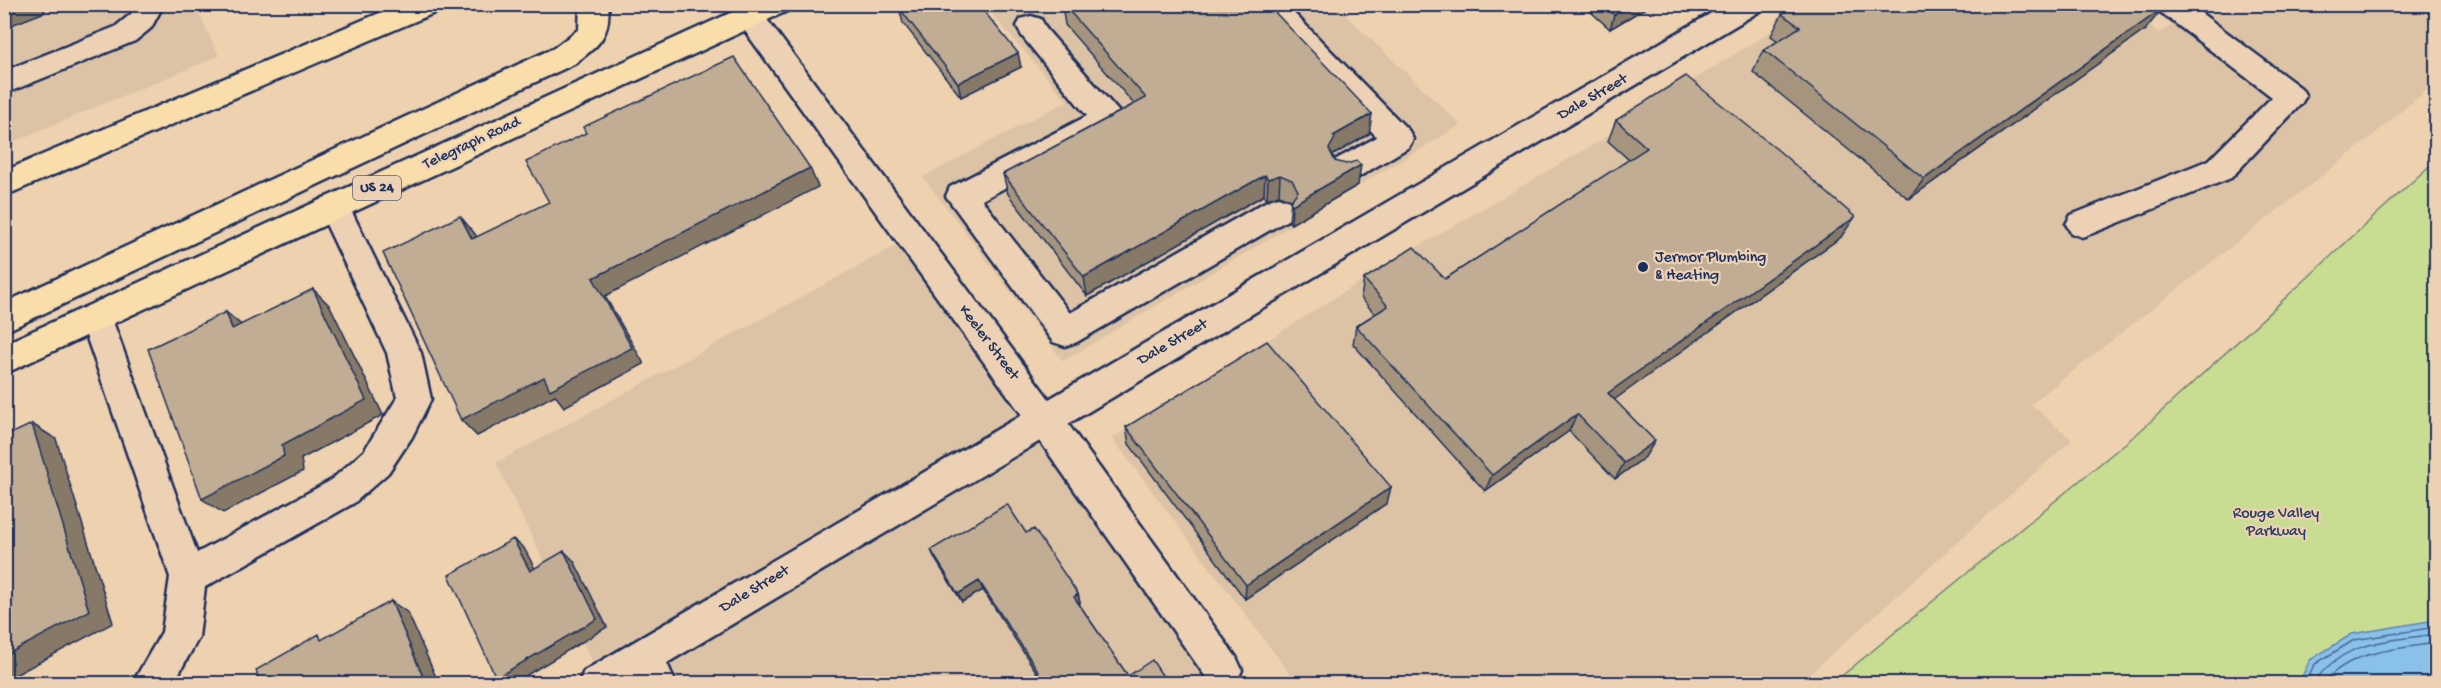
<svg xmlns="http://www.w3.org/2000/svg" width="2441" height="688" font-family="'Gochi Hand',sans-serif">
	<style>
		.built { fill: #dcc3a6 }
		.green { fill: #c8dd92; stroke: #728678; stroke-width: 1.5 }
		.water { fill: #8ac1e8; stroke: #5e87b1; stroke-width: 1.5 }
		.lines { fill: none; stroke-linecap: round; stroke-linejoin: round }
		.shore { stroke: #476995; stroke-width: 1.5 }
		.minor-casing { stroke: #1b2f5e; stroke-width: 5 }
		.major-casing { stroke: #1b2f5e; stroke-width: 5 }
		.minor { fill: #edd1b4; fill-rule: evenodd }
		.major { fill: #f9deab; fill-rule: evenodd }
		.wall { fill: #a5957e; stroke: #1b2f5e; stroke-width: 1.5 }
		.shaded-wall { fill: #867967; stroke: #1b2f5e; stroke-width: 1.5 }
		.building { fill: #c0ad93; stroke: #1b2f5e; stroke-width: 1.5 }
		.poi-dot { fill: #1b2f5e; stroke: #edd1b4; stroke-width: 2 }
		.labels { text-anchor: middle; dominant-baseline: central; stroke-width: 4.5; stroke-linejoin: round; paint-order: stroke }
		.shield { fill: #edd1b4; stroke: #5a6078; stroke-width: 1.5 }
		.shield-label { font-size: 15px; font-weight: bold; fill: #1b2f5e }
		.street-label { font-size: 16px; fill: #1b2f5e; stroke: #edd1b4 }
		.poi-label { font-size: 16px; fill: #1b2f5e; stroke: #edd1b4; text-anchor: start }
		.park-label { font-size: 16px; fill: #2c4063; stroke: #edd1b4 }
	</style>
	<rect width="100%" height="100%" fill="#eed1af"/>
	<filter id="ink" filterUnits="userSpaceOnUse"><feTurbulence type="fractalNoise" baseFrequency=".0167" numOctaves="2"/><feDisplacementMap in="SourceGraphic" scale="12" xChannelSelector="R" yChannelSelector="G"/><feConvolveMatrix kernelMatrix="1 2 1 2 8 2 1 2 1" color-interpolation-filters="sRGB"/></filter>
	<g filter="url(#ink)">
		<path class="built" d="M5 5H195L219 56 5 145Z
			M984 5H1335L1461 125 1063 361 923 177 1067 101Z
			M1813 5H2118L2159 33 2188 16 2173 5H2436V82L2370 138 2031 404 2072 440 1799 683H1297L1112 438 1398 258 1676 97 1679 89Z
			M903 242 1035 418 598 673 496 463Z
			M1038 430 1222 683 672 684 660 659Z"/>
		<path class="green" d="M2436 160V683L1832 684 2139 432Z"/>
		<path class="water" d="M2436 620V683H2299L2310 660 2352 634Z"/>
		<g class="lines">
			<path class="shore" d="M2305 684 2315 664 2354 640 2436 627
				M2313 684C2342 640 2389 641 2436 634
				M2323 684C2349 650 2397 649 2436 643"/>
			<g class="minor-casing">
				<path id="minor" d="M136 4H164L151 28 135 41 4 94V71L115 27 131 14Z
					M1253 4H1285L1409 131 1413 139 1409 147 1355 179 1344 182 1333 179 1329 170 1333 161 1377 137 1257 11Z
					M1727 4H1764L1760 11 1068 424 1236 657 1242 670 1236 683H1210L1040 441 667 663 676 684H637V682L578 684 584 671 1022 415 740 24 736 17 740 10 750 7 760 10 1049 399Z
					M2155 4H2189L2301 88 2306 96 2301 104 2231 178 2093 233 2082 237 2071 233 2066 224 2071 215 2209 160 2272 97 2159 11Z
					M1031 16 1041 19 1047 30 1118 111 1122 119 1118 127 982 200 1070 313 1267 201 1278 197 1289 201 1294 210 1289 219 1077 342 1065 346 1053 342 946 196 950 187 1087 116 1022 36 1017 26 1021 19Z
					M334 195 345 198 421 353 431 399 412 437 388 473 354 503 205 587 199 637 173 684H132L162 632 170 577 80 318 84 308 96 304 108 308 197 553 330 481 364 451 397 398 387 353 318 207 323 198Z"/>
			</g>
			<g class="major-casing">
				<path id="major" d="M401 4H443L439 11 4 196V171Z
					M580 4H608C611 37 598 46 574 64L4 332V303L554 48 579 29Z
					M750 4H791L787 11 4 374V344Z"/>
			</g>
			<use href="#minor" class="minor"/>
			<use href="#major" class="major"/>
		</g>
		<path class="wall" d="M1062 4H1267L1369 134 1333 155 1335 161 1358 185 1291 224 1289 222 1291 200 1279 195 1267 199 1264 195 1087 296 1008 194 1003 174 1134 104 1065 25Z
			M1582 4H1652L1610 29Z
			M899 8 1021 67 961 97 903 23Z
			M1782 14 2145 30 1909 199 1753 72 1764 50 1778 41 1771 36Z
			M1616 120 1841 237 1614 399 1645 457 1615 479 1569 431 1485 491 1353 344 1356 326 1375 314 1361 298 1364 279H1445L1629 160 1608 141Z
			M1126 427 1387 503 1245 599 1129 444Z
			M1026 533 1078 594 1080 603 1079 604 1128 676 1168 684 1037 673 983 590 962 602 935 559 931 550Z"/>
		<path class="shaded-wall" d="M4 4H42L45 12 4 28Z
			M1632 4H1652L1610 29 1614 15Z
			M2163 8 2145 30 1909 199 1924 179Z
			M1018 53 1021 67 961 97 958 83Z
			M1372 114 1369 134 1333 155 1332 159 1329 149 1333 136Z
			M1361 165 1358 185 1291 224 1292 205Z
			M810 168 818 187 605 296 644 364 564 407 555 395 477 436 461 420 593 278Z
			M1265 175 1264 195 1087 296 1084 277Z
			M1280 175 1279 195 1267 199 1268 179Z
			M460 216 475 234 487 257 472 239Z
			M1855 217 1841 237 1600 410 1608 393Z
			M313 289 330 306 383 415 301 459 303 471 223 513 202 499Z
			M226 312 245 328 232 329Z
			M1577 414 1569 431 1485 491 1492 475Z
			M32 424 56 439 113 623 4 681V656Z
			M1655 441 1645 457 1615 479 1624 463Z
			M1391 487 1387 503 1245 599 1246 585Z
			M513 539 524 548 541 580 530 571Z
			M564 551 574 561 607 627 512 684H505L496 678Z
			M979 581 983 590 962 602 958 594Z
			M1078 594 1080 603 1076 605 1074 597Z
			M391 601 408 613 439 684H426Z"/>
		<path class="building" d="M907 4H978L1018 53 958 83 899 8Z
			M1063 4H1267L1372 114 1333 136 1335 138 1329 149 1335 161 1346 164 1357 161 1361 165 1292 205 1290 202 1298 191 1292 180 1280 175 1268 179 1265 175 1084 277 1003 174 1146 98Z
			M1603 4H1632L1614 15Z
			M1797 4H2158L2163 8 1924 179 1764 50 1800 27 1782 14Z
			M734 57 810 168 593 278 632 348 550 390 544 377 461 420 383 253 460 216 472 239 549 202 526 162 586 133 583 127Z
			M1686 76 1779 151 1855 217 1608 393 1655 441 1624 463 1577 414 1492 475 1356 326 1388 306 1364 279 1414 247 1445 279 1647 148 1616 120Z
			M313 289 366 400 282 445 284 456 202 499 148 349 226 312 232 329Z
			M1267 341 1391 487 1246 585 1126 427Z
			M32 424 89 611 4 656V437Z
			M1007 504 1026 533 1034 529 1078 594 1074 597 1128 676 1152 660 1168 684H1022L1039 672 979 581 958 594 931 550Z
			M513 539 530 571 564 551 597 619 496 678 449 575Z
			M391 601 426 684H260L256 670 319 634 321 640Z"/>
	</g>
	<circle class="poi-dot" cx="1643" cy="267" r="6"/>
	<g class="labels">
		<rect class="shield" x="353" y="176" width="48" height="24" rx="4.5"/>
		<g class="shield-label">
			<text x="377" y="188">US 24</text>
		</g>
		<g class="street-label">
			<text transform="translate(1593 98) rotate(-30)">Dale Street</text>
			<text transform="translate(472 144) rotate(-25)">Telegraph Road</text>
			<text transform="translate(988 343) rotate(53)">Keeler Street</text>
			<text transform="translate(1173 343) rotate(-30)">Dale Street</text>
			<text transform="translate(755 590) rotate(-31)">Dale Street</text>
		</g>
		<g class="poi-label">
			<text x="1655" y="258">Jermor Plumbing<tspan x="1655" dy="18">&amp; Heating</tspan></text>
		</g>
		<g class="park-label">
			<text x="2276" y="514">Rouge Valley<tspan x="2276" dy="18">Parkway</tspan></text>
		</g>
	</g>
	<rect width="2441" height="688" fill="none" stroke="#edd1b4" stroke-width="24"/>
	<rect x="12" y="12" width="2417" height="664" fill="none" stroke="#1b2f5e" stroke-width="2" filter="url(#ink)"/>
</svg>
